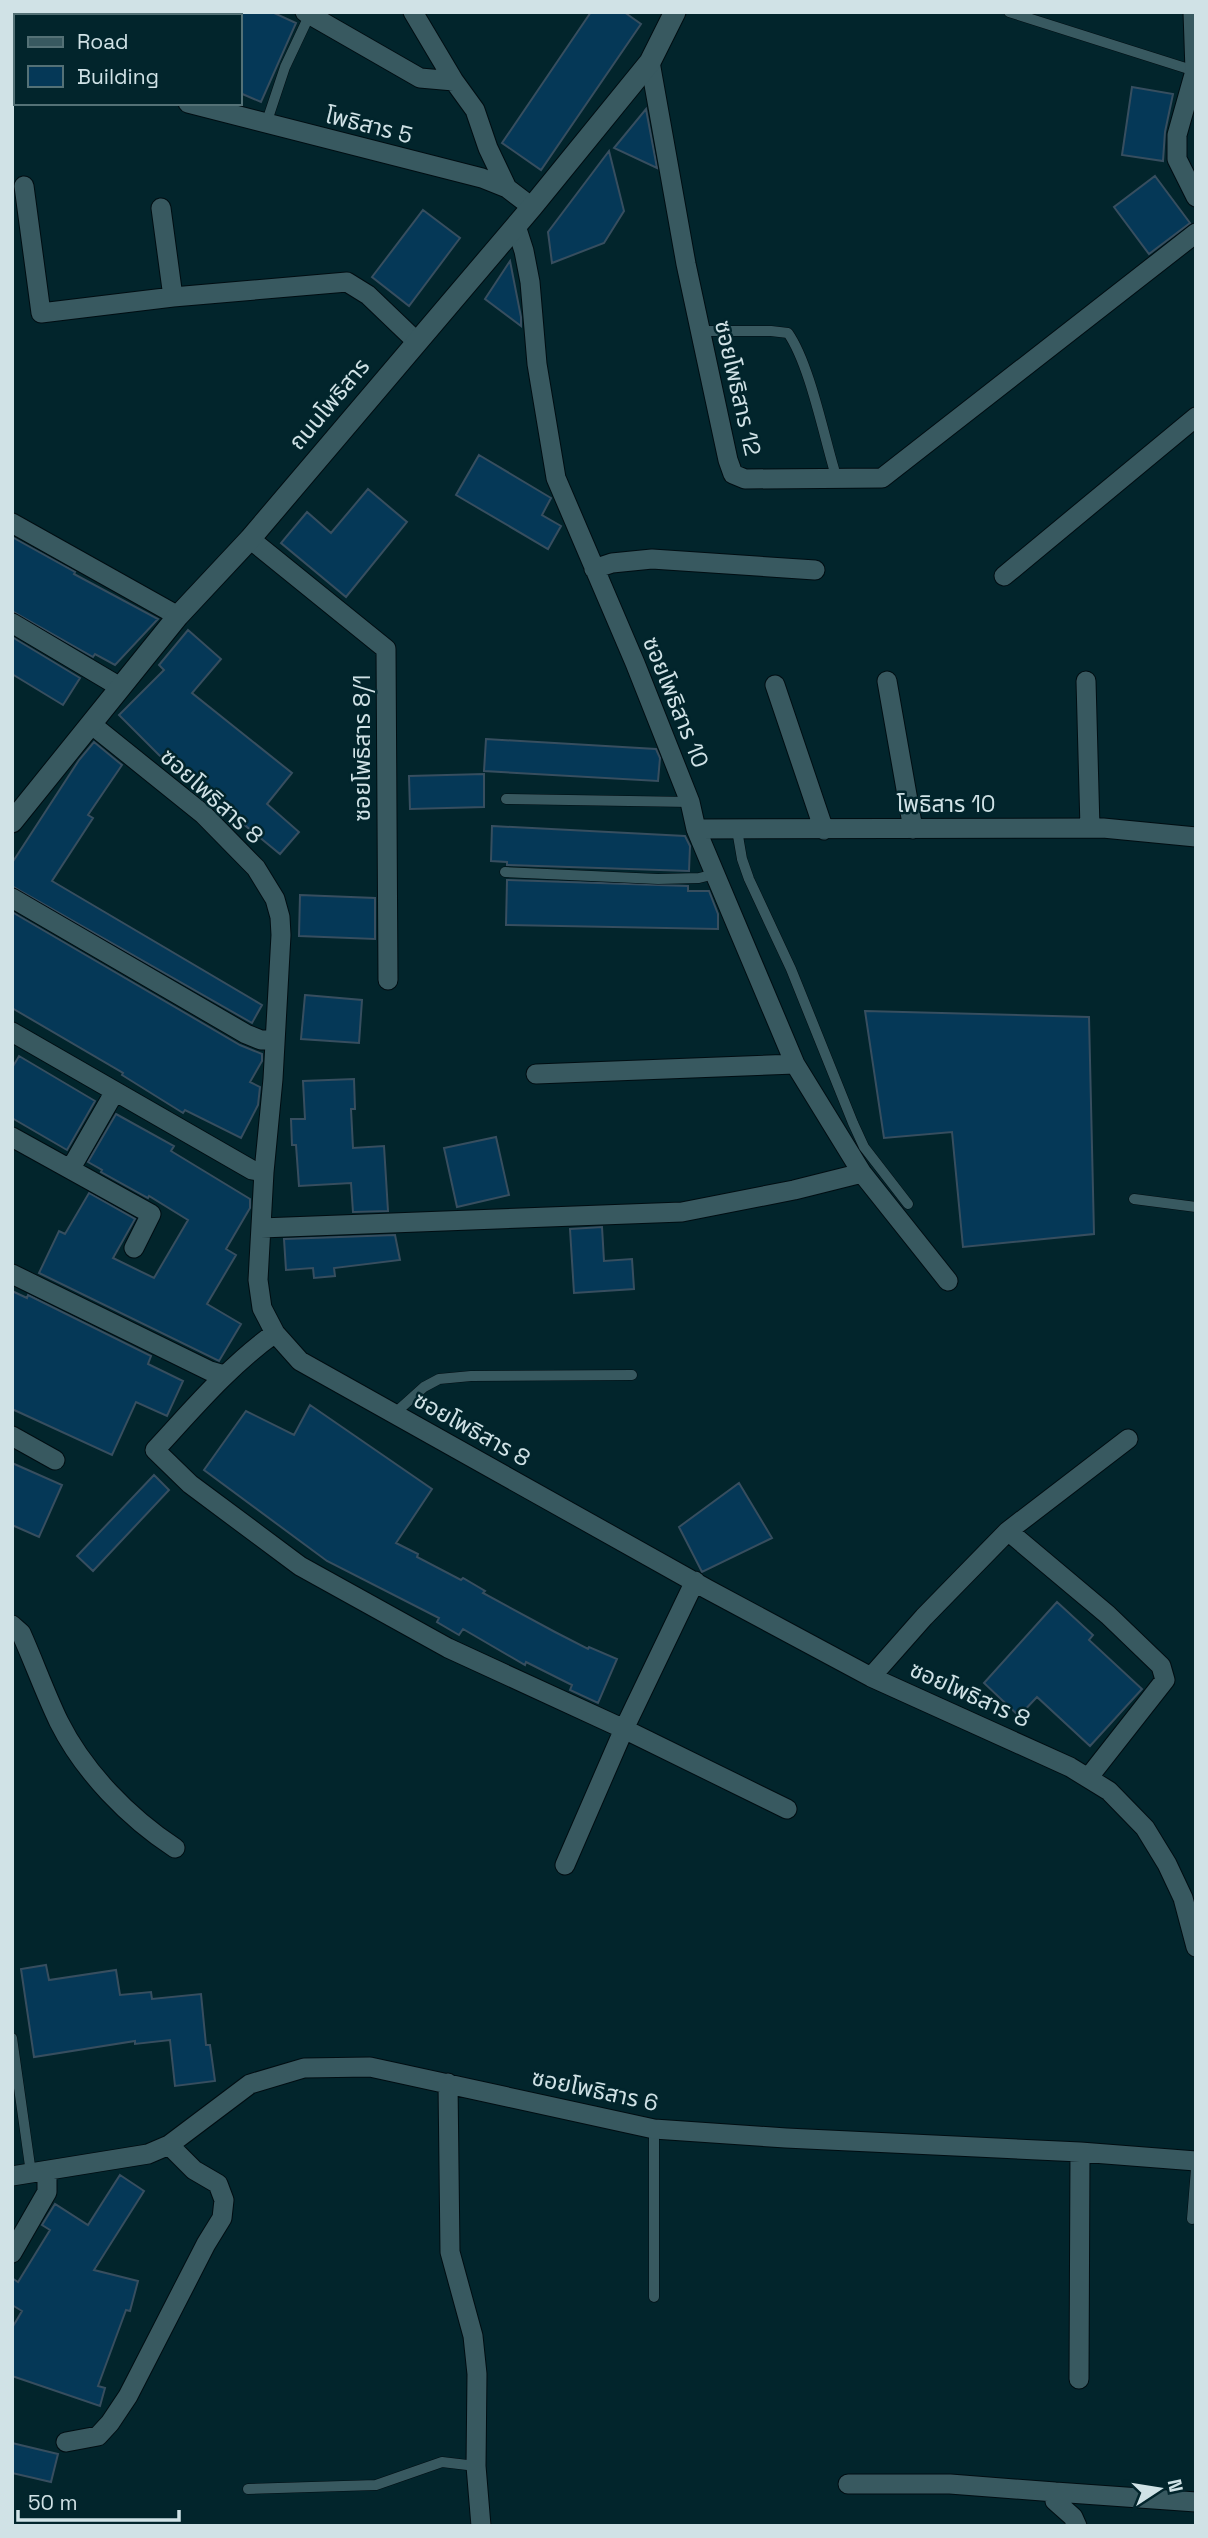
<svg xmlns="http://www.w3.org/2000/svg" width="1208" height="2538" font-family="'Space Grotesk','Noto Sans Thai',sans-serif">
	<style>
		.building { fill: #053857; stroke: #374e5f; stroke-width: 2 }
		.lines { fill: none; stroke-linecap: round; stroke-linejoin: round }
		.service-casing { stroke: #000d12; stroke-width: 11 }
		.minor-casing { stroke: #000d12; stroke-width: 21 }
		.tertiary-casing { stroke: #000d12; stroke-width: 23 }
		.service { stroke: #385960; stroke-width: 10 }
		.minor { stroke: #385960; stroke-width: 19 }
		.tertiary { stroke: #385960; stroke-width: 21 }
		.labels { text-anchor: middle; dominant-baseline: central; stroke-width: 5; stroke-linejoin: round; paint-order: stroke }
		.street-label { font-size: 23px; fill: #d0e2e6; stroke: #02252c }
	</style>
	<rect width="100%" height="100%" fill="#02252c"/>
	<path class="building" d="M240 12H272L296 23 261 102 240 93Z
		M591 12H624L641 24 541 170 502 143Z
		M1132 87 1173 94 1165 132 1163 161 1122 155Z
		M646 109 657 168 614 148Z
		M609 151 624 211 604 243 552 263 548 232Z
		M1155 176 1190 223 1149 254 1114 207Z
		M423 210 460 238 409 306 372 277Z
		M510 261 521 317V326L485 299Z
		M479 455 551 498 542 515 561 526 548 549 456 495Z
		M368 489 407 522 346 597 281 543 307 512 331 533Z
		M12 537 75 572 74 574 158 619 115 665 95 654 93 657 12 611Z
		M188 630 221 659 192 693 292 773 267 804 299 832 280 854 159 755 119 715 164 670 159 665Z
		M12 637 80 678 63 705 12 674Z
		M486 739 656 749 660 758 658 781 484 771Z
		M94 742 122 765 88 815 93 818 52 881 262 1005 252 1023 12 886V863L79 760Z
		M484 774V807L410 809 409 776Z
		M492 826 685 836 690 846 689 871 507 865V862L491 861Z
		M507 880 688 886V891H709L718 914V929L506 925Z
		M300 895 375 898V939L299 936Z
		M12 912 240 1045 262 1054V1061L250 1082 260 1087 258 1105 241 1138 185 1110 183 1113 122 1075 123 1073 12 1008Z
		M305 995 362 1000 359 1043 301 1039Z
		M865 1011 1089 1017 1094 1234 963 1247 952 1132 884 1138Z
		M19 1056 95 1101 67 1150 12 1118V1068Z
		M354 1079 355 1109H351L353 1148 384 1146 388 1211 353 1212 351 1183 299 1186 296 1145H292L291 1119H305L303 1081Z
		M116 1114 174 1146 171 1151 250 1199V1208L226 1249 236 1255 207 1304 241 1324 219 1361 39 1273 59 1231 65 1234 89 1193 135 1219 113 1258 154 1278 188 1220 149 1196 148 1198 101 1172 102 1170 88 1162Z
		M496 1137 509 1195 457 1207 444 1148Z
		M602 1227 604 1261 632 1259 634 1289 574 1293 570 1229Z
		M395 1235 400 1260 334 1268 335 1276 314 1278 313 1268 286 1270 284 1239Z
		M12 1291 27 1298 28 1295 151 1356 148 1364 183 1381 167 1416 136 1402 112 1455 12 1409Z
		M310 1405 432 1489 396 1543 418 1554 417 1557 461 1580 463 1578 485 1591 483 1593 555 1632 588 1649 589 1647 617 1659 598 1703 570 1690 572 1685 526 1662 525 1665 463 1629 459 1635 437 1622 439 1618 327 1561 204 1470 246 1411 294 1435Z
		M12 1463 62 1485 39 1537 12 1525Z
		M154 1475 169 1490 93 1571 77 1556Z
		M739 1483 772 1538 702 1572 679 1527Z
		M1057 1602 1093 1635 1089 1640 1142 1689 1090 1746 1037 1697 1019 1716 984 1683Z
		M46 1965 49 1980 116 1970 120 1995 151 1992 152 1999 201 1994 206 2045H210L215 2081 175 2086 170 2040 135 2044V2041L34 2057 21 1969Z
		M120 2175 144 2191 94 2270 138 2281 130 2311 126 2310 98 2386 105 2388 100 2406 12 2376V2328L22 2311 12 2305V2278L18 2282 50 2230 42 2225 55 2204 88 2225Z
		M12 2443 58 2454 51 2482 12 2473Z"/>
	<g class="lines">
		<g class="service-casing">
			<path id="service" d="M1009 12 1195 71
				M266 124 285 67 310 14
				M700 331H771L788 333C809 363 823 432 834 469V480
				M506 799 690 802
				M737 830 742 859 749 879 791 969 853 1123 864 1147 908 1204
				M505 872 658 879 699 878 715 874
				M1134 1199 1196 1207
				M394 1414 424 1387 439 1379 471 1376 632 1375
				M12 2038 31 2173
				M1192 2219 1196 2169
				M654 2297V2129
				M248 2489 376 2485 442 2462 476 2466"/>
		</g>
		<g class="minor-casing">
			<path id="minor" d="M305 12 420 78 454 81
				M413 12 454 81 475 110 488 148 507 188
				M1193 12 1195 71 1177 135V159L1196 197
				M12 30 16 32
				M650 62 686 264 728 460 733 474 745 479 882 478 1196 233
				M12 83H16
				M188 103 482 178 507 188 532 207
				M24 186 41 313 173 297 347 282 368 295 416 341
				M161 208 173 297
				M516 226 524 251 530 282 537 364 556 478 635 663 690 802 696 829 795 1064 862 1173 948 1281
				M12 523 178 616
				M250 539 386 649 388 980
				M594 569 612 563 652 559 815 570
				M1004 576 1196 417
				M12 623 120 687
				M887 681 913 829
				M1086 681 1090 828
				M775 685 824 830
				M91 724 203 814 256 868 275 899 280 917 281 935 273 1079 264 1172 258 1280 262 1308 275 1333 300 1361 707 1589 871 1677 1070 1767 1109 1791 1145 1828 1167 1864 1183 1898 1196 1947
				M696 829 1103 828 1196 837
				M12 898 246 1034 261 1040H275
				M12 1032 252 1170 264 1172
				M536 1074 795 1064
				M12 1137 151 1214 134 1248
				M71 1168 114 1093
				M261 1228 682 1212 794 1190 862 1173
				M12 1274 210 1371 224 1375
				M275 1333C229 1366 193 1409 155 1450L190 1484 300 1566 448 1648 624 1729 787 1809
				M12 1436 55 1460
				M1008 1531 1108 1615 1161 1666 1165 1680 1088 1778
				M12 1625 21 1633C34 1662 45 1693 59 1722 84 1772 129 1818 175 1848
				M871 1677 924 1617 1008 1531 1128 1439
				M565 1865 624 1729 695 1581
				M448 2083 450 2252 473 2336 477 2374 476 2466 481 2526
				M12 2176 148 2154 169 2145 250 2084 304 2068 370 2067 654 2129 786 2138 1080 2152 1196 2161
				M12 2253 47 2192V2171
				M1079 2379 1080 2152
				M66 2442 98 2436 110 2423 128 2396 206 2244 222 2218 224 2200 218 2184 194 2170 169 2145
				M848 2484H950L1055 2492
				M1077 2526 1073 2517 1055 2501V2492L1196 2502"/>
		</g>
		<g class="tertiary-casing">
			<path id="tertiary" d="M12 822 178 616 250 539 532 207 650 62 675 12"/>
		</g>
		<use href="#service" class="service"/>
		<use href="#minor" class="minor"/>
		<use href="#tertiary" class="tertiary"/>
	</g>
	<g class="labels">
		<g class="street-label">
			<text transform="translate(369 125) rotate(14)">โพธิสาร 5</text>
			<text transform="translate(738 388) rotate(77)">ซอยโพธิสาร 12</text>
			<text transform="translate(329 404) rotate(-50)">ถนนโพธิสาร</text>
			<text transform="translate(676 702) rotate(68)">ซอยโพธิสาร 10</text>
			<text transform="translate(362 748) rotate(-90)">ซอยโพธิสาร 8/1</text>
			<text transform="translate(212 796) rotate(42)">ซอยโพธิสาร 8</text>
			<text x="946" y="804">โพธิสาร 10</text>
			<text transform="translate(472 1429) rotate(29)">ซอยโพธิสาร 8</text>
			<text transform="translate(970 1694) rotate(24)">ซอยโพธิสาร 8</text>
			<text transform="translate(595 2090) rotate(12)">ซอยโพธิสาร 6</text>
		</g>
	</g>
	<rect width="1208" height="2538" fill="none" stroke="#d0e2e6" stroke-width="28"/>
	<rect x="14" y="14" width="228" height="91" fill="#02252c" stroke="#547176" stroke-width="2"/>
	<rect x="28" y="37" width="35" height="10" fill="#385960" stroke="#547176" stroke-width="2"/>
	<text x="77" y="49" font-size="21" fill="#d0e2e6">Road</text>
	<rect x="28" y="66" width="35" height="21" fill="#053857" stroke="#547176" stroke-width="2"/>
	<text x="77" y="84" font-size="21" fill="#d0e2e6">Building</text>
	<g transform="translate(1159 2489) rotate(78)" stroke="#02252c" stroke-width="5" paint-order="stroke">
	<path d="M0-5L12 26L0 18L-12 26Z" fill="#d0e2e6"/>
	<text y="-10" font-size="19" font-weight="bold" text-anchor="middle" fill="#d0e2e6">N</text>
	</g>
	<path d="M18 2510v10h161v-10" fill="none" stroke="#d0e2e6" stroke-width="3.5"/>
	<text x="28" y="2510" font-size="21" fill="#d0e2e6" stroke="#02252c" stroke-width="5" paint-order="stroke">50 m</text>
</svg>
